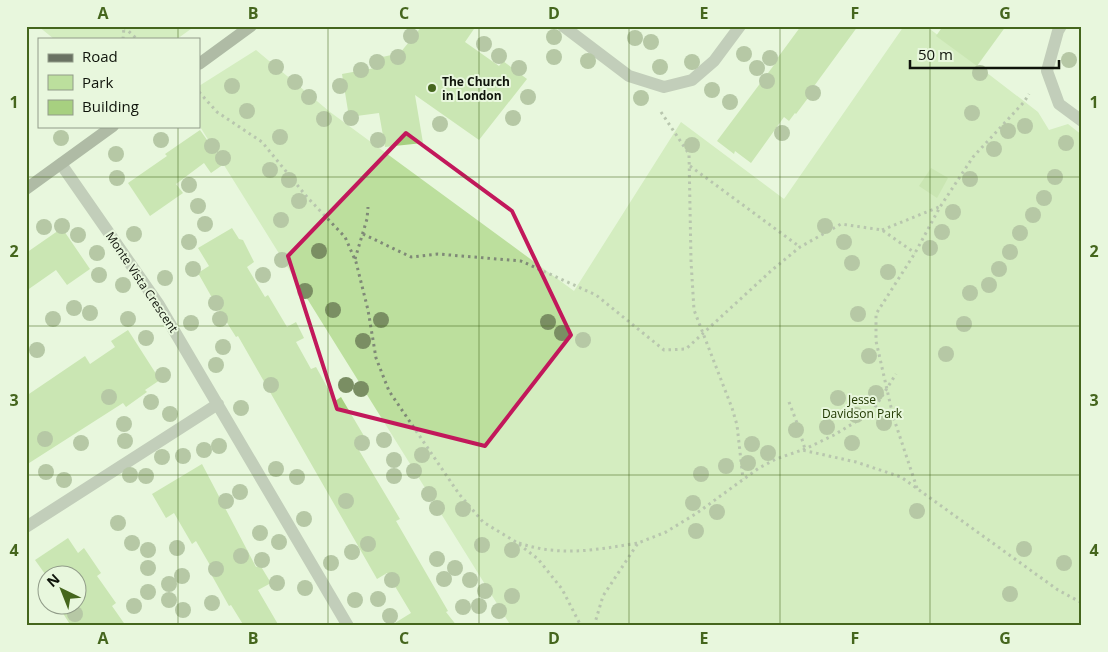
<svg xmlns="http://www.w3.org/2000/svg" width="1108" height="652" font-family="'Open Sans',sans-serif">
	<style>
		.green { fill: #bcdf9d }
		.building { fill: #a7d080 }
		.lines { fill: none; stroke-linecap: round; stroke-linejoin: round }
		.path { stroke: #7f8977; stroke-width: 3; stroke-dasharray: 2.5 4; stroke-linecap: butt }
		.street { stroke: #959b90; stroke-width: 12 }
		.secondary { stroke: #6a7263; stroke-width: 12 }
		.tree { fill: #7a8e63 }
		.marked { fill: none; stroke: #c2185b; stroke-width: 4; stroke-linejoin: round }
		.grid { fill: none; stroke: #45661d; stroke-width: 1; stroke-opacity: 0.55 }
		.poi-dot { fill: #45661d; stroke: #e8f7dd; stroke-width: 2 }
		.labels { text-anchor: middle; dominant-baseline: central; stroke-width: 4; stroke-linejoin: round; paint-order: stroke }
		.poi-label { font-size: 12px; font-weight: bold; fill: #0f140b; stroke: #e8f7dd; text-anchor: start }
		.street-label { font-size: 12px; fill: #0f140b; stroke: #e8f7dd }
		.park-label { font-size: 12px; fill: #203800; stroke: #e8f7dd }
		.neatline { fill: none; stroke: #45661d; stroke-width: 2 }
		.grid-label { font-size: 16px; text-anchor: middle; font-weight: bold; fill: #45661d }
	</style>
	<rect width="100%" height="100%" fill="#e8f7dd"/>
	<path class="green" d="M38 26H195L177 39H54Z
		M904 26H926L1038 112 1049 130 1068 124 1082 135V626H511L199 125V86L256 50 330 112 574 291 681 122 784 199Z"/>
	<path class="building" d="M422 26H476L465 42 499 66 503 61 527 79 479 140 415 95 423 143 385 147 379 113 349 117 342 74 380 67 378 58 400 53Z
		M801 26H858L809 93 811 94 796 114 795 113 789 121 784 117 751 163 735 151 734 154 717 141 777 61 776 60Z
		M943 26H1006L977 66 936 36Z
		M200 130 224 164 211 173 204 163 176 184 183 193 150 216 128 183 167 156 165 154Z
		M931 168 948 178 937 198 919 186Z
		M62 228 90 269 67 285 56 270 26 291V253Z
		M232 228 239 239 243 240 254 262 247 267 265 297 268 295 287 327 296 322 304 338 296 342 311 369 316 367 335 401 341 397 364 436 354 442 400 519 396 521 448 611 446 612 457 626H390L411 613 387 573 377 579 238 336 236 337 219 310 198 273 209 266 198 248Z
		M128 330 160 380 145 390 147 392 126 407 123 403 26 465V396L85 356 90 364 115 347 111 341Z
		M202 464 256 567 260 565 271 583 258 590 279 626H244L231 605 229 606 211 574 214 572 196 541 192 544 174 513 166 518 152 494Z
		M68 538 78 553 84 548 101 573 97 576 116 603 112 606 126 626H71L57 604H78V574H45L35 560Z"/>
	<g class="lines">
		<path class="path" d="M124 27 137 39
			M123 39 124 27
			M199 92 217 112 262 142 307 197 345 237 356 262 368 310 376 358 389 391 459 494 483 522 516 542 538 559 562 589 581 626
			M661 112 689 154 691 261 694 310 732 408 737 425 743 479
			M690 166 800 247
			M882 230 939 207
			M363 234 411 257 438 254 521 261 596 295 664 350 686 349 772 270 800 247 841 224 882 230 915 253
			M355 259 367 219 368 207
			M789 402 797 423 805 449
			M803 450 834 435 872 412 896 374
			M917 488 893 416 876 341V314L915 253 940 207 973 157 1024 102 1029 94
			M519 543C560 557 595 550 638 543
			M594 626 603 596 638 543 666 532 697 513 759 468 776 459 802 450 856 462 901 477 1058 590 1082 603"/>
		<path class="street" d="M563 26 629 76 664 87 692 80 714 61 740 26
			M1061 26 1058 31 1047 71 1059 104 1082 121
			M61 164 159 305 348 626
			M26 527 218 404"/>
		<path class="secondary" d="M199 64 251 26
			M26 189 113 126"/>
	</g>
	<g class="tree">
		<circle cx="411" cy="36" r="8"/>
		<circle cx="554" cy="37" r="8"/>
		<circle cx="635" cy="38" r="8"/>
		<circle cx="651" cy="42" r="8"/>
		<circle cx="484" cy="44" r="8"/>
		<circle cx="744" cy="54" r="8"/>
		<circle cx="499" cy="56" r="8"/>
		<circle cx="398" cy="57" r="8"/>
		<circle cx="554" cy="57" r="8"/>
		<circle cx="770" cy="58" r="8"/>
		<circle cx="1069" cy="60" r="8"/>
		<circle cx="588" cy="61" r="8"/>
		<circle cx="377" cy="62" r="8"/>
		<circle cx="692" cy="62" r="8"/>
		<circle cx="276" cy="67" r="8"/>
		<circle cx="660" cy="67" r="8"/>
		<circle cx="519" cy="68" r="8"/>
		<circle cx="757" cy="68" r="8"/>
		<circle cx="361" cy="70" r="8"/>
		<circle cx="980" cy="73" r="8"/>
		<circle cx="767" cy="81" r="8"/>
		<circle cx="295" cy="82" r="8"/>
		<circle cx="232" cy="86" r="8"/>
		<circle cx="340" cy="86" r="8"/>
		<circle cx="712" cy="90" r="8"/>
		<circle cx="813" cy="93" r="8"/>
		<circle cx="309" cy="97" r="8"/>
		<circle cx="528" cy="97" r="8"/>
		<circle cx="641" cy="98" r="8"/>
		<circle cx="730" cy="102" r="8"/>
		<circle cx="247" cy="111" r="8"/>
		<circle cx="972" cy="113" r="8"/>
		<circle cx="351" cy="118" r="8"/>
		<circle cx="513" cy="118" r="8"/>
		<circle cx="324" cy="119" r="8"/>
		<circle cx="440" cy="124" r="8"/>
		<circle cx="1025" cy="126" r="8"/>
		<circle cx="1008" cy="131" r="8"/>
		<circle cx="782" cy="133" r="8"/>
		<circle cx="280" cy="137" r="8"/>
		<circle cx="61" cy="138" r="8"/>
		<circle cx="161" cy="140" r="8"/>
		<circle cx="378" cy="140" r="8"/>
		<circle cx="1066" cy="143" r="8"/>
		<circle cx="692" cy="145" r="8"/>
		<circle cx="212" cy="146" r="8"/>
		<circle cx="994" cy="149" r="8"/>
		<circle cx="116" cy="154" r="8"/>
		<circle cx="223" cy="158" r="8"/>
		<circle cx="270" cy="170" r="8"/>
		<circle cx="1055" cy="177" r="8"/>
		<circle cx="117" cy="178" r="8"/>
		<circle cx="970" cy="179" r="8"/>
		<circle cx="289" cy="180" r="8"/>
		<circle cx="189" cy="185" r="8"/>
		<circle cx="1044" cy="198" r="8"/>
		<circle cx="299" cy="201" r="8"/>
		<circle cx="198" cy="206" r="8"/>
		<circle cx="953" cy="212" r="8"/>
		<circle cx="1033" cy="215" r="8"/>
		<circle cx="281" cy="220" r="8"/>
		<circle cx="205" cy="224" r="8"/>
		<circle cx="62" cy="226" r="8"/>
		<circle cx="825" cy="226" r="8"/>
		<circle cx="44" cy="227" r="8"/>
		<circle cx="942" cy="232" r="8"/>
		<circle cx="1020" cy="233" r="8"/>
		<circle cx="134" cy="234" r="8"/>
		<circle cx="78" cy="235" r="8"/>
		<circle cx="189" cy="242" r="8"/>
		<circle cx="844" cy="242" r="8"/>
		<circle cx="930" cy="248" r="8"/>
		<circle cx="319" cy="251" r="8"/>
		<circle cx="1010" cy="252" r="8"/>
		<circle cx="97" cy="253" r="8"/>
		<circle cx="282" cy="260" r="8"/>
		<circle cx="852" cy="263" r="8"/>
		<circle cx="193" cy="269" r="8"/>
		<circle cx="999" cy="269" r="8"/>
		<circle cx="888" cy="272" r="8"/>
		<circle cx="99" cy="275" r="8"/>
		<circle cx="263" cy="275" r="8"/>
		<circle cx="165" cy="278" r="8"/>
		<circle cx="123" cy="285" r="8"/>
		<circle cx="989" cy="285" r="8"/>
		<circle cx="305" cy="291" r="8"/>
		<circle cx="970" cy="293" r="8"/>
		<circle cx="216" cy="303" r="8"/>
		<circle cx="74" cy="308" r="8"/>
		<circle cx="333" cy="310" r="8"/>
		<circle cx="90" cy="313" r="8"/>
		<circle cx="858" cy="314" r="8"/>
		<circle cx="53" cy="319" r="8"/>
		<circle cx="128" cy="319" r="8"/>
		<circle cx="220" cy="319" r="8"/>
		<circle cx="381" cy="320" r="8"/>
		<circle cx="548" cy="322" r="8"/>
		<circle cx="191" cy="323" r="8"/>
		<circle cx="964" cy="324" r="8"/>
		<circle cx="562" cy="333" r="8"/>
		<circle cx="146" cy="338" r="8"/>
		<circle cx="583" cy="340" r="8"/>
		<circle cx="363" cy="341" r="8"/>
		<circle cx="223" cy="347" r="8"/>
		<circle cx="37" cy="350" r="8"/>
		<circle cx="946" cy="354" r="8"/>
		<circle cx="869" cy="356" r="8"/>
		<circle cx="216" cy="365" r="8"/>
		<circle cx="163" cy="375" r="8"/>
		<circle cx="271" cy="385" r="8"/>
		<circle cx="346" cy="385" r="8"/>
		<circle cx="361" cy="389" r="8"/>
		<circle cx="876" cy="393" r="8"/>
		<circle cx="109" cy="397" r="8"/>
		<circle cx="838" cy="398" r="8"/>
		<circle cx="151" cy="402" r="8"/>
		<circle cx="241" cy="408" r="8"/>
		<circle cx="170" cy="414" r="8"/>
		<circle cx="856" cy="415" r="8"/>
		<circle cx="884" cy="423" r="8"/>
		<circle cx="124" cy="424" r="8"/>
		<circle cx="827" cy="427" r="8"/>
		<circle cx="796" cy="430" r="8"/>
		<circle cx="45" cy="439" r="8"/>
		<circle cx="384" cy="440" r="8"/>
		<circle cx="125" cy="441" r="8"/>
		<circle cx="81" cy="443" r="8"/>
		<circle cx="362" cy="443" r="8"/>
		<circle cx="852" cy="443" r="8"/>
		<circle cx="752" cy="444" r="8"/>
		<circle cx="219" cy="446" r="8"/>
		<circle cx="204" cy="450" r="8"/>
		<circle cx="768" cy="453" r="8"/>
		<circle cx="422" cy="455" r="8"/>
		<circle cx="183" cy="456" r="8"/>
		<circle cx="162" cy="457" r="8"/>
		<circle cx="394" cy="460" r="8"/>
		<circle cx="748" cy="463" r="8"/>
		<circle cx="726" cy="466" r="8"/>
		<circle cx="276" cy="469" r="8"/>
		<circle cx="414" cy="471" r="8"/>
		<circle cx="46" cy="472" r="8"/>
		<circle cx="701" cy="474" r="8"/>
		<circle cx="130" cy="475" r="8"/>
		<circle cx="146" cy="476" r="8"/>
		<circle cx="394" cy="476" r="8"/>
		<circle cx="297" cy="477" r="8"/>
		<circle cx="64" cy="480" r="8"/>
		<circle cx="240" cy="492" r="8"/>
		<circle cx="429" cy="494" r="8"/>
		<circle cx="226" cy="501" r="8"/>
		<circle cx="346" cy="501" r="8"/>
		<circle cx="693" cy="503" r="8"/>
		<circle cx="437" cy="508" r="8"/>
		<circle cx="463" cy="509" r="8"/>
		<circle cx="917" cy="511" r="8"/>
		<circle cx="717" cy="512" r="8"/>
		<circle cx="304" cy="519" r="8"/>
		<circle cx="118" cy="523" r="8"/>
		<circle cx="696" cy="531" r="8"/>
		<circle cx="260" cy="533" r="8"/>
		<circle cx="279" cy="542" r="8"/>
		<circle cx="132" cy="543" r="8"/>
		<circle cx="368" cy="544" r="8"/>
		<circle cx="482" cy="545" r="8"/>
		<circle cx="177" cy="548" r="8"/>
		<circle cx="1024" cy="549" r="8"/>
		<circle cx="148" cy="550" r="8"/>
		<circle cx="512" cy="550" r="8"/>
		<circle cx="352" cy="552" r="8"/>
		<circle cx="241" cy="556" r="8"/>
		<circle cx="437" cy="559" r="8"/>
		<circle cx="262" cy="560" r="8"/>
		<circle cx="331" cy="563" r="8"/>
		<circle cx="1064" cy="563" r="8"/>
		<circle cx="148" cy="568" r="8"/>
		<circle cx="455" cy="568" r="8"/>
		<circle cx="216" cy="569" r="8"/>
		<circle cx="182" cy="576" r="8"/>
		<circle cx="444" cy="579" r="8"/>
		<circle cx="392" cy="580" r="8"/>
		<circle cx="470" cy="580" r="8"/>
		<circle cx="277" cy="583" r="8"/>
		<circle cx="169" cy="584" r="8"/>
		<circle cx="305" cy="588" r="8"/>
		<circle cx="485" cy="591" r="8"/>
		<circle cx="148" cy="592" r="8"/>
		<circle cx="1010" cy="594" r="8"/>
		<circle cx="512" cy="596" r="8"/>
		<circle cx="378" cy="599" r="8"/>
		<circle cx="169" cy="600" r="8"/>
		<circle cx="355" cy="600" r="8"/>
		<circle cx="212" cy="603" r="8"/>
		<circle cx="134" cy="606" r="8"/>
		<circle cx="479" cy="606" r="8"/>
		<circle cx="463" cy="607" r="8"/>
		<circle cx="183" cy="610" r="8"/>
		<circle cx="499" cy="611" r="8"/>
		<circle cx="75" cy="614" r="8"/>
		<circle cx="390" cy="616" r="8"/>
	</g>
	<path d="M0 0H1108V652H0ZM406 133 512 211 571 335 485 446 337 409 288 256Z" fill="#e8f7dd" fill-opacity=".55" fill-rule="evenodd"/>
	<path class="marked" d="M406 133 512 211 571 335 485 446 337 409 288 256Z"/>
	<path class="grid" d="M178 26V39M328 26V626M479 26V626M629 26V626M780 26V626M930 26V626M178 126V626M26 177H1082M26 326H1082M26 475H1082"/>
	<circle class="poi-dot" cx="432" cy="88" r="5"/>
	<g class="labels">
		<g class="poi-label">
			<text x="442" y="81">The Church<tspan x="442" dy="14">in London</tspan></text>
		</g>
		<g class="street-label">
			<text transform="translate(142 282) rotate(56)">Monte Vista Crescent</text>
		</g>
		<g class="park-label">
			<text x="862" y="399">Jesse<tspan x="862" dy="14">Davidson Park</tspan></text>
		</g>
	</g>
	<rect width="1108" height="652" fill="none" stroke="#e8f7dd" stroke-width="55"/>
	<rect x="38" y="38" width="162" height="90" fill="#e8f7dd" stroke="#919c89"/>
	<rect x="48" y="54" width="25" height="8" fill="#6a7263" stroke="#919c89"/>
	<text x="82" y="62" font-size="15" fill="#0f140b">Road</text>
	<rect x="48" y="75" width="25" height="15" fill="#bcdf9d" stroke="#919c89"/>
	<text x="82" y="88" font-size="15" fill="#0f140b">Park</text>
	<rect x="48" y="100" width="25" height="15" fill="#a7d080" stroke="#919c89"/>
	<text x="82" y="112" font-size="15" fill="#0f140b">Building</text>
	<g transform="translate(62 590) rotate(317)"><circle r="24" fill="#e8f7dd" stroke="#919c89"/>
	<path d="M0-4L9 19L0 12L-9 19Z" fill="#45661d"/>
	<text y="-8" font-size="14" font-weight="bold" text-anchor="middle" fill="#0f140b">N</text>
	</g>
	<path d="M910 60v8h149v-8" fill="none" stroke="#0f140b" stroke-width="2.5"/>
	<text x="918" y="60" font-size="15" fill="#0f140b" stroke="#e8f7dd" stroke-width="4" paint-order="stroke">50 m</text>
	<rect x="28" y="28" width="1052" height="596" class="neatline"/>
	<g class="grid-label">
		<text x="103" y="19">A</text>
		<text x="253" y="19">B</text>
		<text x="404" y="19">C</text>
		<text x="554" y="19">D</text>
		<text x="704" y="19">E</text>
		<text x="855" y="19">F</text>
		<text x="1005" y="19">G</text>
		<text x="14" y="108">1</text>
		<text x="1094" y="108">1</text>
		<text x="14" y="257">2</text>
		<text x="1094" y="257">2</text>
		<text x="14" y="406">3</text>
		<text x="1094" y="406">3</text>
		<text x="14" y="556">4</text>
		<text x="1094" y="556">4</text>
		<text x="103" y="644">A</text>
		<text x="253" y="644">B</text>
		<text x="404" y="644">C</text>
		<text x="554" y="644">D</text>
		<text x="704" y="644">E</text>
		<text x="855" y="644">F</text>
		<text x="1005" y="644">G</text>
	</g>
</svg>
